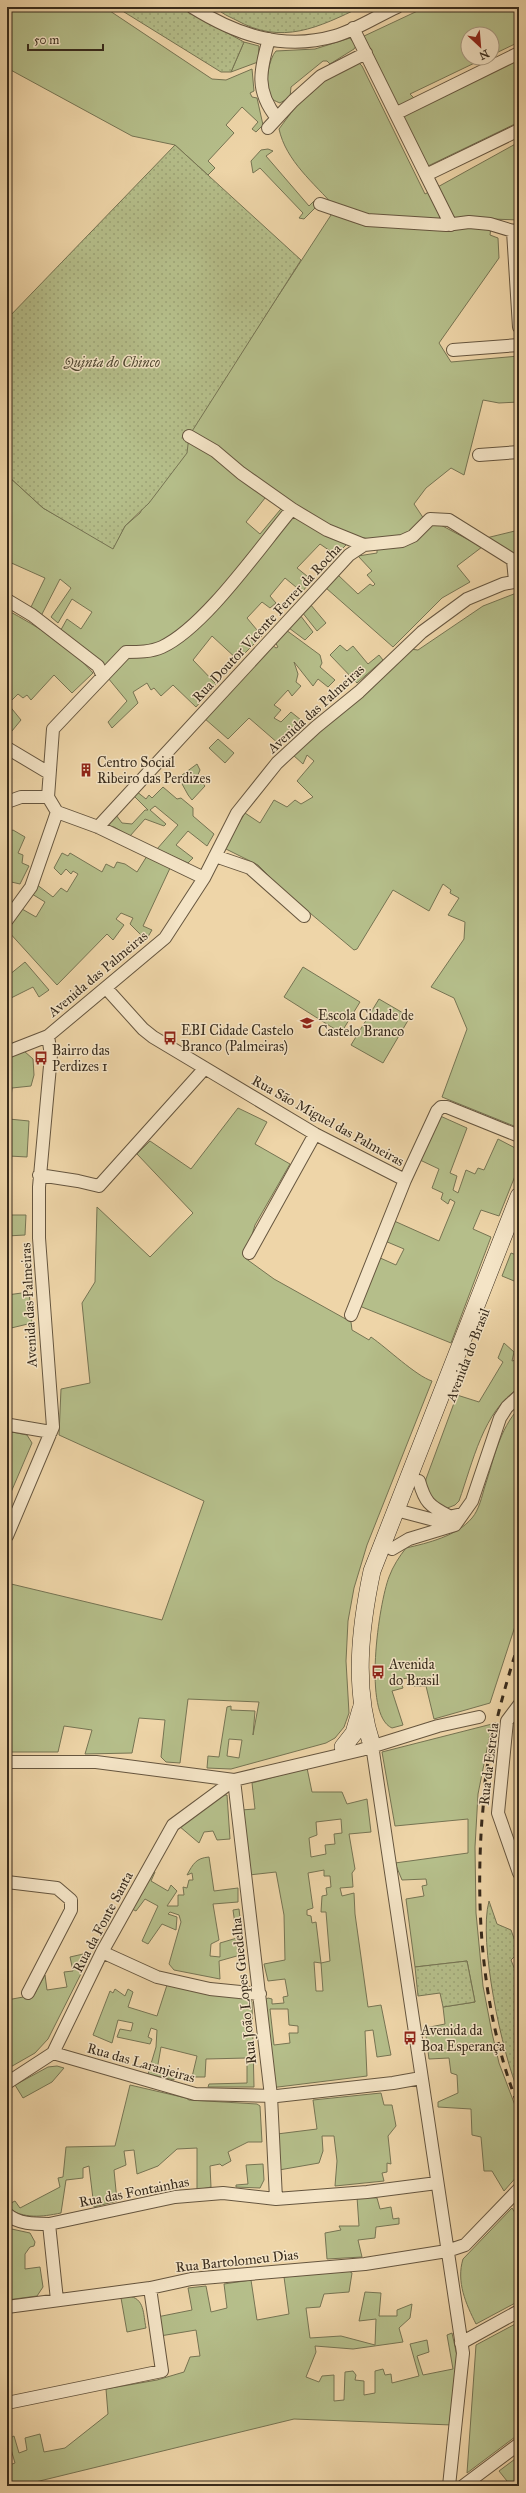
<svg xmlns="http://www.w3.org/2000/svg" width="526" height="2493" font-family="'IM FELL Great Primer',serif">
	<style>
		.grass { fill: #b5be8a; stroke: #767453; fill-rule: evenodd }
		.park { fill: url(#park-dots); stroke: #767453 }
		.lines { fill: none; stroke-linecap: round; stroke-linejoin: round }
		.minor-casing { stroke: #66563f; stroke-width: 14 }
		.secondary-casing { stroke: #382b1c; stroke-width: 18 }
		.minor { stroke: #f4e4c6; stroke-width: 12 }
		.secondary { stroke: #f4e4c6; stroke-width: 17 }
		.rail { stroke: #382b1c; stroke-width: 3; stroke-dasharray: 7 7; stroke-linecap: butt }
		.labels { text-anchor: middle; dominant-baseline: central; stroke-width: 3; stroke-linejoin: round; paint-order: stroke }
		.park-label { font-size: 14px; font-style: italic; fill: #514832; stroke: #f4e4c6 }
		.street-label { font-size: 14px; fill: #382b1c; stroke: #f4e4c6 }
		.poi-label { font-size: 14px; fill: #382b1c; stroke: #f4e4c6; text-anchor: start }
	</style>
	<defs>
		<pattern id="park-dots" width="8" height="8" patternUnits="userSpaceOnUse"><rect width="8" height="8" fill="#b5be8a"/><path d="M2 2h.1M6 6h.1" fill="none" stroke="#9ca376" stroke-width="1.8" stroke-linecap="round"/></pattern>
	</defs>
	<rect width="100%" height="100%" fill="#eed5a8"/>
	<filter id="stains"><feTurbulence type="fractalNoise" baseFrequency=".005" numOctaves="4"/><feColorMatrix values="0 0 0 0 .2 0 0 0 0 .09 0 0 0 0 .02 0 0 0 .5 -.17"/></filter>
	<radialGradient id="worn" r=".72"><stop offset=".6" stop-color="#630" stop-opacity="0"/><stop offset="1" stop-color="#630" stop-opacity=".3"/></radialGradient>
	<path class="grass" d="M7 7H104L212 79 226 80 252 69 254 91 250 93 252 97 257 98 263 125 256 132 252 129 258 122 242 107 226 125 234 133 208 161 215 168 208 175 175 145 132 136 7 68Z
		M426 7H519V42L492 55V34H468V58H485L410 94 415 99 400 106 396 105 362 37Z
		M350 38 356 46 354 49 330 64 327 61H323L291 87 290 97 280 103C275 101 270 99 268 93 265 83 269 58 276 51L315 49Z
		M244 42 259 46 258 62 231 72Z
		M519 59V122L428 166 402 115Z
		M357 61 362 66 425 194 519 142V220L492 219 490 235 498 238 499 258 439 343 451 362 519 356V402L499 403 483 400 464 475 451 468 426 488 414 504 424 519 405 537 372 539 354 537 336 555 320 544 297 568 312 580 302 592 285 578 270 596 276 603 270 608 262 602 247 618 262 636 238 660 212 636 193 660 216 684 196 707 173 685 161 696 154 688 151 690 147 683 133 692 138 703 112 728 108 722 127 701 108 678 58 635 67 619 81 629 92 612 72 599 58 623 51 617 71 588 60 579 41 616 31 607 45 578 7 561V475L43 508 113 548 125 526 140 513 184 431 239 356 333 212 335 207C314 183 286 161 279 129L299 102 313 92 317 84ZM269 493 285 504 260 534 246 522Z
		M268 149 273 151 266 156 309 206 314 201 315 208 304 219 299 218 303 213 260 168 253 173 251 161 261 150Z
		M431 523H437L482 547 457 566 470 582 442 598 393 647 326 588 338 575 358 594 370 584 373 586 375 584 367 575 372 571 358 556 377 553V547Z
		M519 530V564L482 539Z
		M519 592V1128L442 1097 467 1029 454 998 431 987 464 939 465 922 448 915 459 898 450 893 451 890 443 884 429 911 393 890 357 949 354 950 285 892 258 865 224 848 245 813 260 823 274 800 287 807 295 800 301 804 313 797 297 781 314 761 307 755 303 764 293 755 410 649 418 650 483 606Z
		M310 604 326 623 317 631 302 612Z
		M7 610C38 627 70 646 93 673L72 693 54 675 31 700 27 695 23 698 18 694 8 704 21 720 7 737Z
		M300 615 313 632 305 640 289 628Z
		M286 630 320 655 322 663 320 667 335 680 328 687 318 679 313 686 294 662 298 674 296 682 301 686 292 696 288 690 274 705 281 710 274 718 281 722 291 712 306 724 279 744 249 718 228 739 204 718 272 645 276 648 278 647 275 642Z
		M340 645 347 651 353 646 368 664 379 655 383 660 357 683 330 655Z
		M218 739 234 753 225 763 209 748Z
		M197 764 200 770 197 777 205 786 192 800C186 794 184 785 178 778Z
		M163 787 177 799 181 798 193 808V816L214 834 207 846 188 831 176 845 193 858 188 863 157 849 178 825 155 806 150 810 166 824 164 826 145 819 130 836 114 827 107 826 113 811 122 823 132 824 145 810H148L133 795 136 791 146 799 149 795 152 798Z
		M13 830 25 837 18 853 23 855 22 863 29 866 20 884 7 881V832Z
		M62 853 68 856 70 853 102 872 106 864 114 868 117 862 125 864 137 872 147 856 171 866 143 926 152 930 146 940 130 924 133 918 121 913 116 919 124 925 113 940 107 934 57 985 7 930V925L22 909 36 917 45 902 32 894 36 884 53 897 61 888 67 892 78 874 73 871 71 874 66 869 61 875 54 868Z
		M25 962 49 990 39 997 33 987 9 999 7 996V973L9 975Z
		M303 967 360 1002 341 1033 284 997Z
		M379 999 410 1017 383 1063 351 1045Z
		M24 1051 33 1059 34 1075 31 1086 12 1088 9 1119 29 1121 27 1157 9 1156 7 1176V1054Z
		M238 1108 267 1122 255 1144 290 1164 255 1225 245 1258 274 1279 351 1322 352 1330 369 1340 371 1337C387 1348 416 1376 432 1381L367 1545 354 1588 348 1621 346 1661 349 1713 344 1727 335 1738 326 1743 231 1769 207 1768 208 1756 219 1757 227 1707 231 1706V1710L255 1711 253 1735 259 1702 188 1699 180 1763 166 1762 161 1757 165 1720 139 1718 132 1753 85 1754 92 1730 64 1726 58 1752H7V1583L162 1620 204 1501 59 1435 61 1389 90 1383 82 1303 95 1282 97 1207 150 1257 193 1213 137 1154 150 1141 191 1169ZM229 1739 242 1740 239 1758 227 1756Z
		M438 1115 467 1128 450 1173 457 1176 453 1190 458 1193 466 1170 475 1174 478 1168 484 1170 498 1139 519 1150V1166L499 1216 481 1210 473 1229 491 1237 451 1343 357 1305 378 1257 396 1265 404 1249 385 1241 392 1220 439 1241 455 1202 450 1199 448 1204 441 1199 443 1193 432 1188 439 1169 420 1160Z
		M7 1215H26L25 1235 7 1236Z
		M511 1253 519 1256V1283L502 1276Z
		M29 1292 32 1323 7 1329V1295Z
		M504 1343 514 1352 512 1361 519 1359V1388C483 1411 473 1462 459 1501L455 1505 445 1509 435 1505 425 1486 426 1479 457 1395 479 1402 503 1362 498 1358Z
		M519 1408V1614L490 1703 434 1719 426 1686H414L409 1678 400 1679 403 1688 392 1691 403 1725 392 1728C362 1715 379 1603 389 1577 393 1566 399 1557 406 1548 428 1543 457 1536 472 1518 479 1510 482 1496 485 1486 494 1459 499 1430 519 1408Z
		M7 1431 27 1435 32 1443 9 1497Z
		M492 1724 478 1794 475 1847 476 1913 483 1986 492 2033 499 2063 519 2116V2174L504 2191 492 2171H484L481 2137 472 2135 471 2109 438 2107V2102L458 2093 457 2075 451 2073 449 2058 429 2059 425 2028 445 2024 443 2007 475 2002 467 1961 415 1967 406 1899 424 1896 422 1886 427 1885 426 1879 402 1880 395 1863 468 1853V1819L395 1826 382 1752Z
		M307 1768 312 1792H342L347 1804 367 1799 371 1832 349 1834 355 1869 352 1873 353 1887 340 1888 342 1896 354 1893 355 1914 368 2007 381 2005 391 2055 377 2057 373 2030 365 2031 367 2076 270 2088 263 2001 268 1998 272 1999V2004L284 2003 283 1997 288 1996 285 1979 268 1981 264 1964 285 1960 284 1915 276 1872 249 1875 241 1810 255 1809 252 1783ZM341 1819 342 1833 334 1834 335 1844 325 1845 326 1854 311 1857 309 1838 317 1835 316 1822ZM324 1870V1876H330L331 1887 326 1888 327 1895 322 1896 321 1912H326L330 1961 321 1963 316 1922 312 1923 311 1916 307 1915V1910L313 1908 308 1873ZM314 1962 321 1963 323 1991H316ZM270 2009H288L289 2025 298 2026V2033H289L290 2043 274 2045Z
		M221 1795H227L230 1839 217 1840 213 1831 204 1832 199 1843 179 1826Z
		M209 1857 214 1891 238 1888V1902L213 1904 219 1940 211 1944 210 1956 220 1957V1943L237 1938 233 1910 239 1909 244 1954 219 1961 220 1979 174 1970 169 1964 181 1922 179 1915 170 1912 168 1914 177 1917 176 1930 162 1924 148 1944 142 1941 158 1906 145 1899 136 1911 130 1908 150 1871 155 1872 151 1881 168 1891 171 1885 177 1891 167 1906H178V1895H184L183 1887 187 1888 189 1880H193L192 1873 187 1875C193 1864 196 1858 209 1857Z
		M92 1952 48 2039 35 2053 7 2069V2000L34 1995 45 1975 47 1990 67 1987 64 1972 73 1971 70 1957Z
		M167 1985 247 1995 252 2002 254 2087H208L209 2084 247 2083V2058L206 2059 205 2077H192L197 2056 161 2047 157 2070 174 2074V2080L148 2074 156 2047 157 2030 151 2028 148 2037 152 2039 150 2044 117 2037 120 2029 131 2031 133 2023 118 2020 112 2043 93 2035 110 1991 113 1993 115 1989 125 1996 128 1989 133 1992 128 2007 157 2016Z
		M57 2066 64 2068 52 2082 23 2098 15 2085 48 2067Z
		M130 2085 186 2098 189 2100 257 2104 260 2106 262 2142H248L228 2152 231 2161 222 2166 220 2164 210 2166 211 2187 197 2190V2148L177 2149 158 2166 137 2174 134 2150 124 2151 126 2165 114 2170 117 2201 94 2207 89 2166 83 2168V2178L66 2180 61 2213C41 2217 25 2219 7 2208V2205L15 2201 20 2208 60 2187 58 2178 63 2177 66 2147 115 2146Z
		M381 2093 384 2105H392L396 2126 388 2136 391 2164 387 2163V2172L382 2173 384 2181 335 2186 337 2161 334 2136H322L323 2151 319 2163 279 2170 277 2134 317 2129 313 2100Z
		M263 2164 264 2180 260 2188 236 2187V2185L248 2184 246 2165Z
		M357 2197 377 2198 380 2209 391 2207 393 2219 399 2218V2224L376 2227 375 2238 358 2240 362 2257 327 2259 325 2233 341 2230 339 2226H359Z
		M512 2208 519 2219V2301L476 2324C466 2304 456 2282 463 2259Z
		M7 2228 30 2233 35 2242 34 2246 30 2247 25 2254V2269L40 2267 43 2287 37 2296 7 2300Z
		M349 2271 352 2273 349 2292 324 2294 320 2307 306 2308 310 2338 341 2336 375 2345 376 2319 359 2321 365 2292 381 2293 379 2316H397V2310L412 2304 410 2318 399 2328 403 2342 353 2349 315 2346 316 2352 306 2377 319 2382 322 2376 334 2375V2401L344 2400 345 2372 353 2371 356 2375 355 2380 364 2381V2395L375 2393V2371L383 2369 385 2375 391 2374 392 2383 419 2376 410 2344 427 2340 429 2352 417 2356 423 2375 453 2369 447 2335 452 2333 457 2356 452 2425 294 2419 19 2486H7V2466L15 2463 8 2439 14 2436 19 2453 27 2450 25 2438 40 2434 44 2452 65 2448 108 2414 106 2389 157 2380 184 2372 190 2357 200 2356 196 2330 160 2336 157 2317 192 2310 188 2288 206 2286 211 2312 227 2308 224 2284 251 2280 257 2320 289 2314 284 2277Z
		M128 2296C145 2298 143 2314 146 2328L127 2332 121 2298Z
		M519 2322V2434L467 2473 476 2345Z
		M519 2456V2486H511L499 2471Z"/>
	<path class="park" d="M116 7H180L244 42 231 72H221Z
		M216 7H361C319 27 282 46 236 20 230 17 220 13 216 7Z
		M175 145 301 260 189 436 187 453 149 503 125 526 113 549 43 508 7 475V319Z
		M489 1901 497 1924 511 1930 519 1952 511 1960 519 1980V2093C502 2054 478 1941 489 1901Z
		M467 1961 475 2002 443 2007 440 1993 418 1996 415 1967Z"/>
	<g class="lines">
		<g class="minor-casing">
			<path id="minor" d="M192 7C237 35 283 51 335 36 356 30 377 16 397 7
				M353 28 426 175 519 130
				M269 39C260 70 255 91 277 118
				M397 113 519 53
				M268 128 293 101 321 76 366 53
				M426 175 451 225
				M320 204 367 220 446 225 469 222 490 224 513 231 519 230
				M513 231 519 327
				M453 350 519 345
				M189 436 215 451 241 473 292 509 327 530 364 545
				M479 455 519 452
				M7 600 32 615 98 666 103 676
				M7 748 49 773
				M48 797 53 729 126 652C138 652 151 652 162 647 205 627 260 547 292 509
				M48 797 57 812 98 827 204 878
				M7 802 21 797H48
				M98 827 349 555 364 545 402 541 413 536 430 519 449 520 513 560 515 581
				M215 856 250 868 304 916
				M7 920 31 887 57 812
				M106 988 143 1029 153 1037 315 1134 405 1180
				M7 1052 48 1036 165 938 204 878 237 813 277 763 316 727 359 692 422 632 467 599 503 584 519 581
				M39 1175 78 1181 99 1186 205 1068
				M249 1253 315 1134
				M351 1315 405 1180 437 1111 441 1107H447L519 1136
				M10 1425 51 1432
				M419 1481C425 1502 429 1506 449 1516
				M396 1510 434 1520 462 1514
				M7 1536 53 1427 39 1238V1187L51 1055 48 1036
				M392 1549 409 1539 455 1525 472 1501 500 1418 507 1407 519 1396
				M519 1705 507 1721 498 1813 519 1873
				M372 1745 463 2353 449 2486
				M7 1762H96L234 1780 361 1750 438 1726 479 1717
				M234 1780 271 2096 276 2199
				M7 1882 57 1888 71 1900V1910L28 1993
				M102 1952 157 1977 210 1989 260 1994
				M53 2053 195 2094 277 2096 393 2083 421 2078
				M7 2083 53 2053 102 1952 173 1825 234 1780
				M7 2214C18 2224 34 2224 49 2224L175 2197 223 2193 276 2199 367 2192 437 2183
				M49 2224 57 2300
				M7 2307 150 2288 191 2279 365 2264 447 2251 465 2245 519 2189
				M461 2343 519 2311
				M7 2403 162 2371 150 2288
				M463 2486 519 2444"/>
		</g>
		<g class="secondary-casing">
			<path id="secondary" d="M372 1745C353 1689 360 1628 372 1571L519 1196
				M343 1747 354 1733 361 1709"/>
		</g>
		<use href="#minor" class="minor"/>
		<use href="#secondary" class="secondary"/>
		<path class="rail" d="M519 1642C506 1683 494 1725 487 1768 484 1784 484 1802 482 1819 475 1916 483 2017 519 2108"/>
	</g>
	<defs>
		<g id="building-bare" transform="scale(1.08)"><path d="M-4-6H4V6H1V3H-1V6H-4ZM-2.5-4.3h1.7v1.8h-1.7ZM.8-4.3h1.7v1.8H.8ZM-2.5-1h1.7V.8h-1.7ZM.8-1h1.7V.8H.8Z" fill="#8f2418" stroke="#f4e4c6" stroke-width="2.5" paint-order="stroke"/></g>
		<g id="school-bare" transform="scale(1.08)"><path d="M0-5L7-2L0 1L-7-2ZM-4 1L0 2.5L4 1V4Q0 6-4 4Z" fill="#8f2418" stroke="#f4e4c6" stroke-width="2.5" paint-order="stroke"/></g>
		<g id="bus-bare" transform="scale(1.08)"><path d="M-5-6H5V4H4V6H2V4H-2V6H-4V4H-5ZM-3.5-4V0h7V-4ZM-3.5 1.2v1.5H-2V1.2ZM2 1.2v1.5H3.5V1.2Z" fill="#8f2418" stroke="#f4e4c6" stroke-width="2.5" paint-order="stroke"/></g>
	</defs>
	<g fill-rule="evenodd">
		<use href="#building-bare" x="86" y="770"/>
		<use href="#school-bare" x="307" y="1023"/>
		<use href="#bus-bare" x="170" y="1038"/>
		<use href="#bus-bare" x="41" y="1058"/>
		<use href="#bus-bare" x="378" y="1672"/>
		<use href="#bus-bare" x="410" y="2038"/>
	</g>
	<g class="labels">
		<g class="park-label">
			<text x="112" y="362">Quinta do Chinco</text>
		</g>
		<g class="street-label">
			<text transform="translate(267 623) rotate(-47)">Rua Doutor Vicente Ferrer da Rocha</text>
			<text transform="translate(316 709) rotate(-42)">Avenida das Palmeiras</text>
			<text transform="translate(98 974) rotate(-40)">Avenida das Palmeiras</text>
			<text transform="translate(328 1121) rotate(29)">Rua São Miguel das Palmeiras</text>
			<text transform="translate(29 1305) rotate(-93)">Avenida das Palmeiras</text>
			<text transform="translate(468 1355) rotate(-69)">Avenida do Brasil</text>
			<text transform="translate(489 1764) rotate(-83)">Rua da Estrela</text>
			<text transform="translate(103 1922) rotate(-62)">Rua da Fonte Santa</text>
			<text transform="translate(244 1991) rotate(-96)">Rua João Lopes Guedelha</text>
			<text transform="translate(141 2063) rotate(16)">Rua das Laranjeiras</text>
			<text transform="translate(134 2192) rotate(-11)">Rua das Fontainhas</text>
			<text transform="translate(237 2261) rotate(-6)">Rua Bartolomeu Dias</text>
		</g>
		<g class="poi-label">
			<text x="97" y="762">Centro Social<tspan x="97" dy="16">Ribeiro das Perdizes</tspan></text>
			<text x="318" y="1015">Escola Cidade de<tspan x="318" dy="16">Castelo Branco</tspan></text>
			<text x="181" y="1030">EBI Cidade Castelo<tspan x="181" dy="16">Branco (Palmeiras)</tspan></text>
			<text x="52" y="1050">Bairro das<tspan x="52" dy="16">Perdizes 1</tspan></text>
			<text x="389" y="1664">Avenida<tspan x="389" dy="16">do Brasil</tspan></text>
			<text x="421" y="2030">Avenida da<tspan x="421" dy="16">Boa Esperança</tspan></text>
		</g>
	</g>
	<rect width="526" height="2493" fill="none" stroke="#eed5a8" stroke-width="24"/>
	<rect x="8" y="8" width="510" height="2477" fill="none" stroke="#382b1c" stroke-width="2"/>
	<rect x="12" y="12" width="502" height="2469" fill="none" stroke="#382b1c"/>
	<g transform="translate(480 46) rotate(154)"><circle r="19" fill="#f4e4c6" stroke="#a99a82"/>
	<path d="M0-3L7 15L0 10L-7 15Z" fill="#8f2418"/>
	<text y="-6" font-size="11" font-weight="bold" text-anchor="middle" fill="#382b1c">N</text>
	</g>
	<path d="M28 44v6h75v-6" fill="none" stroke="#382b1c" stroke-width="2"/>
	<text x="34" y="44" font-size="12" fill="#382b1c" stroke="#f4e4c6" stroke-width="3" paint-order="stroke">50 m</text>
	<rect width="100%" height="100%" filter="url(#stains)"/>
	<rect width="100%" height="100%" fill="url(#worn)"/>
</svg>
